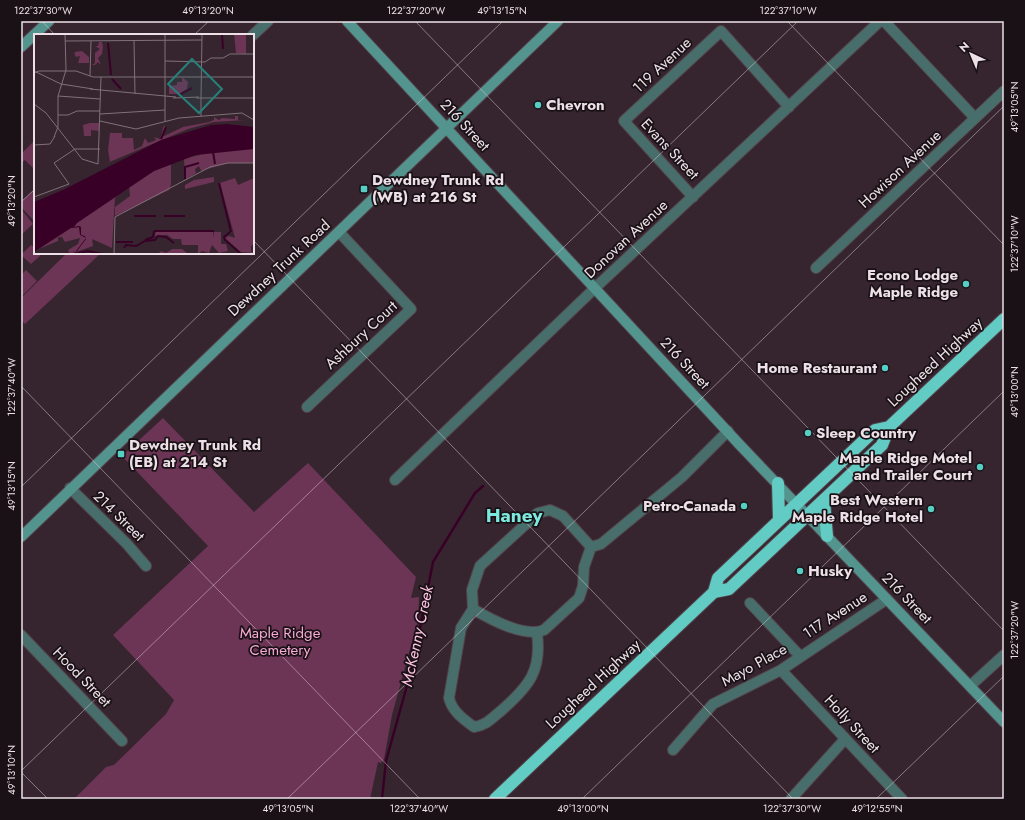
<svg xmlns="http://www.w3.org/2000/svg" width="1025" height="820" font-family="Jost,sans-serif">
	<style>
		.green { fill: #6c3455 }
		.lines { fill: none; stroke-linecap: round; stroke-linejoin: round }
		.stream { stroke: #390027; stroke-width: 2.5 }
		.street-casing { stroke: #53434c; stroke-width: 12 }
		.secondary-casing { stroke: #53434c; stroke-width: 12 }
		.highway-casing { stroke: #53434c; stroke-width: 14 }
		.street { stroke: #486e6b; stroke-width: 10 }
		.secondary { stroke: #54948e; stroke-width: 10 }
		.highway { stroke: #62cbc3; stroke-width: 12 }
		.ticks { fill: none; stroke: #ede1e7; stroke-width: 1; stroke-opacity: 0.45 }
		.poi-dot { fill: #56cec4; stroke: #191115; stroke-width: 1.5 }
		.labels { text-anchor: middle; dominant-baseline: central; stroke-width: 3.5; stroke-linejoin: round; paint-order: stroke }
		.street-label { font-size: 15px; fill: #ede1e7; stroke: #191115 }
		.poi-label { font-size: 15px; font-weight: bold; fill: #ede1e7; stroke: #191115; text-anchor: start }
		.park-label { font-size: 15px; fill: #f6aad4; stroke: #191115 }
		.water-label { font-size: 16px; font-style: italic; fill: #ffc4e4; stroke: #191115 }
		.district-label { font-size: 19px; font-weight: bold; fill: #7de8de; stroke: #191115 }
		.inset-river { fill: none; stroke: #390027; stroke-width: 2 }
		.inset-road { fill: none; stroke: #7f7079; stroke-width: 1 }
		.view { fill: #25817a; fill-opacity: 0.15; stroke: #25817a; stroke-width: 2 }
		.inset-edge { fill: none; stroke: #ede1e7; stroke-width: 2 }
		.neatline { fill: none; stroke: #ede1e7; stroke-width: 1.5 }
		.ticks-label { font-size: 10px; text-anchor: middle; fill: #ede1e7 }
	</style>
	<rect width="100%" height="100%" fill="#36252f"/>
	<path class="green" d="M35 140V170L25 160 21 163V154Z
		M35 189V222L21 207V202Z
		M21 209 33 224 21 235Z
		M31 245 35 248V253H40V256L31 264 21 255Z
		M67 253H101L25 324 21 320V298Z
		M26 270 37 281 21 297V275Z
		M163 418 254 512 308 463 416 577 411 598 419 597 418 620 392 715 384 759 381 763 378 762 370 799H74L106 767 114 765 166 714 174 700 113 635 208 546 122 456Z"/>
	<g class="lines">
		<path class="stream" d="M382 799 386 761 413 664 433 562 475 493 483 486"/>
		<g class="street-casing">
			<path id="street" d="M884 21 975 118
				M253 35 268 21
				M693 197 624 121 721 31 789 107
				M816 268 1004 91
				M307 407 411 309 339 232
				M395 480 595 288 880 21
				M70 488 127 544 146 566
				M750 603 800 656
				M473 609C490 619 524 638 544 630L579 598 583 586 584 567 591 547 601 544 682 477 728 431
				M473 609 461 628 449 698C452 711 463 719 474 727 487 725 492 718 502 710 529 686 542 671 537 633
				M473 609 472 590 480 566 538 513 550 510 563 516 591 547
				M21 635 122 741
				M781 670 902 799
				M970 686 1004 655
				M673 750 713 704 781 670 887 599
				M791 799 845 739"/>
		</g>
		<g class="secondary-casing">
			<path id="secondary" d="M347 21 739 444 1004 722
				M21 47 49 21
				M21 537 558 21"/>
		</g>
		<g class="highway-casing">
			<path id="highway" d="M778 483 779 520
				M824 500 827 536
				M714 592 718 578 875 430 889 427
				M495 799 714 592 729 589 882 445 889 427 1004 319"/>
		</g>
		<use href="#street" class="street"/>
		<use href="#secondary" class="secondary"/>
		<use href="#highway" class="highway"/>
	</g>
	<path class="ticks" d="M42 21 55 35M415 21 1004 631M787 21 1004 245M194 35 209 21M21 202 35 189M253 240 793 799M21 386 420 799M21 487 503 21M21 771 798 21M21 772 48 799M287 799 1004 106M582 799 1004 391M876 799 1004 676"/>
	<g class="poi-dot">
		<circle cx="538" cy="105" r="4"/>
		<rect x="360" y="185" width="8" height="8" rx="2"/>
		<circle cx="966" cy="284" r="4"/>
		<circle cx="885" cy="368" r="4"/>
		<circle cx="808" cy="433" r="4"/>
		<rect x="117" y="450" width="8" height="8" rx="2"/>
		<circle cx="980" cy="467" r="4"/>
		<circle cx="744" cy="506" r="4"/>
		<circle cx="931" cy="509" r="4"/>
		<circle cx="800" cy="571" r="4"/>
	</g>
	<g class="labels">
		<g class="street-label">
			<text transform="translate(662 65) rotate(-43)">119 Avenue</text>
			<text transform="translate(465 125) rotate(47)">216 Street</text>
			<text transform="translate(670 149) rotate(47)">Evans Street</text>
			<text transform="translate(900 169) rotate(-43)">Howison Avenue</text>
			<text transform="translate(626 239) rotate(-43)">Donovan Avenue</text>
			<text transform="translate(279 268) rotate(-43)">Dewdney Trunk Road</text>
			<text transform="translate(361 335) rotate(-43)">Ashbury Court</text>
			<text transform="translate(935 362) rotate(-43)">Lougheed Highway</text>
			<text transform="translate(685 363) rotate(47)">216 Street</text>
			<text transform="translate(119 516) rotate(44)">214 Street</text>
			<text transform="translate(907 598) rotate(46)">216 Street</text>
			<text transform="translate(835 615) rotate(-33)">117 Avenue</text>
			<text transform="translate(754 665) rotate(-29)">Mayo Place</text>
			<text transform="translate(82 677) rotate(46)">Hood Street</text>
			<text transform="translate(593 684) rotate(-43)">Lougheed Highway</text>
			<text transform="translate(852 724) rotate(47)">Holly Street</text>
		</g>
		<g class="poi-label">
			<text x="546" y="105">Chevron</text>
			<text x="372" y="180">Dewdney Trunk Rd<tspan x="372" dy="17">(WB) at 216 St</tspan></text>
			<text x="958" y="275" text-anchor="end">Econo Lodge<tspan x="958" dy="17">Maple Ridge</tspan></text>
			<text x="877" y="368" text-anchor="end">Home Restaurant</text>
			<text x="816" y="433">Sleep Country</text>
			<text x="129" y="445">Dewdney Trunk Rd<tspan x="129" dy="17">(EB) at 214 St</tspan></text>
			<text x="972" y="458" text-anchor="end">Maple Ridge Motel<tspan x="972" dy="17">and Trailer Court</tspan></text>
			<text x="923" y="500" text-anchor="end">Best Western<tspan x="923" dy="17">Maple Ridge Hotel</tspan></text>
			<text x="736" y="506" text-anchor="end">Petro-Canada</text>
			<text x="808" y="571">Husky</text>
		</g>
		<g class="park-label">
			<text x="280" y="633">Maple Ridge<tspan x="280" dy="17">Cemetery</tspan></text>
		</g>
		<g class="water-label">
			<text transform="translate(417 636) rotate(-78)">McKenny Creek</text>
		</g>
		<g class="district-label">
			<text x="514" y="515">Haney</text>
		</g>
	</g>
	<g transform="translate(34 34)">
		<rect width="220" height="220" fill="#36252f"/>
		<path d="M200 0H212V20L202 19ZM65 8H68L69 13 68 20 64 24 67 31 64 28 61 31H58L61 29V19L66 15 61 12H64ZM48 17 55 23V29H44L46 22 42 23 40 19 42 18H40ZM148 43 154 48 153 55 145 60H135V52L143 51V48H148ZM201 82H204V86H212L180 88 154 95 66 132 76 128 74 116 76 99H88V104H99L100 116 108 112 111 104 114 109 122 106 120 103 126 105 130 91 132 95 128 103 149 93 175 88 180 86V83L185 86 188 84 201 85ZM56 89H65V97L57 96V102H50L49 91ZM220 113V129H194L167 137 165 132 161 135 162 139 151 146 150 124 166 121 167 118ZM149 125 137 130V151L135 156 81 182V173L96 162 95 152 120 137ZM180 143V148L151 155V151L160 146ZM201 144 204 151 220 144V210L217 212V217L220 219 207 218 191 204 195 202 201 204 186 149ZM86 159 81 164 78 214 58 205 59 212 36 220 34 216 44 210 46 204 31 208 28 203H24V207L2 216 36 193 46 194 38 192ZM122 197 179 198 180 204V198H187V210H192L194 217 185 219 178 211 175 219 168 217 164 220V211H148L147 205H139L133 201 121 202ZM138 215H148L154 220H124L127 217 132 219Z" fill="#6c3455"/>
		<path d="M193 90 220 93V115L162 121 120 137 43 189 40 193 45 192 47 193V201L51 202 52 205 43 217 35 219 42 217 52 204 46 201 45 193 37 194 0 218V168L29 156 127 106 177 91Z" fill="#390027"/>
		<path class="inset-river" d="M188 0 189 15M74 9 77 41M78 45 87 55M145 61 158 54M127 105 132 93M179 118 181 130M151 145V133L165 129M185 149 197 198M100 182H122M130 182H151M120 197H143M143 197H180M196 198 190 203 191 206 207 220M111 206 119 203 120 197M82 208H99M90 214 92 211 102 212 111 207 121 206 124 202 132 203 140 209M40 220 54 217 69 220"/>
		<path class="inset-road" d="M31 7 168 6M100 7 101 60M131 27 171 28 177 24H189L196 20H220M0 37 27 50 59 55M0 39 5 37H42L59 43H220M56 42 57 7M56 55 142 63M24 62 66 65M139 64 165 63M162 64H220M167 64 168 0M0 70 12 79 48 125 64 130 67 43M66 80 131 76M24 81H34L43 77H66M167 82V64M66 87 102 95 145 84 208 79 220 86M131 88V0M20 103 24 93V62L32 36 31 0M0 111 16 110 21 102M0 163 35 150 20 129 41 115H66M80 220 81 183 176 133 194 129H220"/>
		<path class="view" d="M158 25 188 55 165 79 134 50Z"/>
		<rect width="220" height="220" class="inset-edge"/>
	</g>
	<rect width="1025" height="820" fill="none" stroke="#191115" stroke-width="44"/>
	<g transform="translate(971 54) rotate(316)" stroke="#191115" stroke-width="3" paint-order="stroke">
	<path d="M0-3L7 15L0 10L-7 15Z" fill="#ede1e7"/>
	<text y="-6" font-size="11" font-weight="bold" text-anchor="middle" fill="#ede1e7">N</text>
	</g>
	<rect x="22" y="22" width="981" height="776" class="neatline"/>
	<g class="ticks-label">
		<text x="43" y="14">122°37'30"W</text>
		<text x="208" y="14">49°13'20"N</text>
		<text x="416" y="14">122°37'20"W</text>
		<text x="502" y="14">49°13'15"N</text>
		<text x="788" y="14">122°37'10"W</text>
		<text transform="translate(1014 107) rotate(-90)" y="4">49°13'05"N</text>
		<text transform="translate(11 201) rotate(-90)" y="4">49°13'20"N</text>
		<text transform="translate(1014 244) rotate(-90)" y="4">122°37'10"W</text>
		<text transform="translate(11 387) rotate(-90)" y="4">122°37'40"W</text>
		<text transform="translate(1014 392) rotate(-90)" y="4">49°13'00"N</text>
		<text transform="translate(11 486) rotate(-90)" y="4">49°13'15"N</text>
		<text transform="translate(1014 630) rotate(-90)" y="4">122°37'20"W</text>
		<text transform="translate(11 770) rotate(-90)" y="4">49°13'10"N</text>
		<text x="288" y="812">49°13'05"N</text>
		<text x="419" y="812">122°37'40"W</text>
		<text x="583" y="812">49°13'00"N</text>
		<text x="792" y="812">122°37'30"W</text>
		<text x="877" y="812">49°12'55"N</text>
	</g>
</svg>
